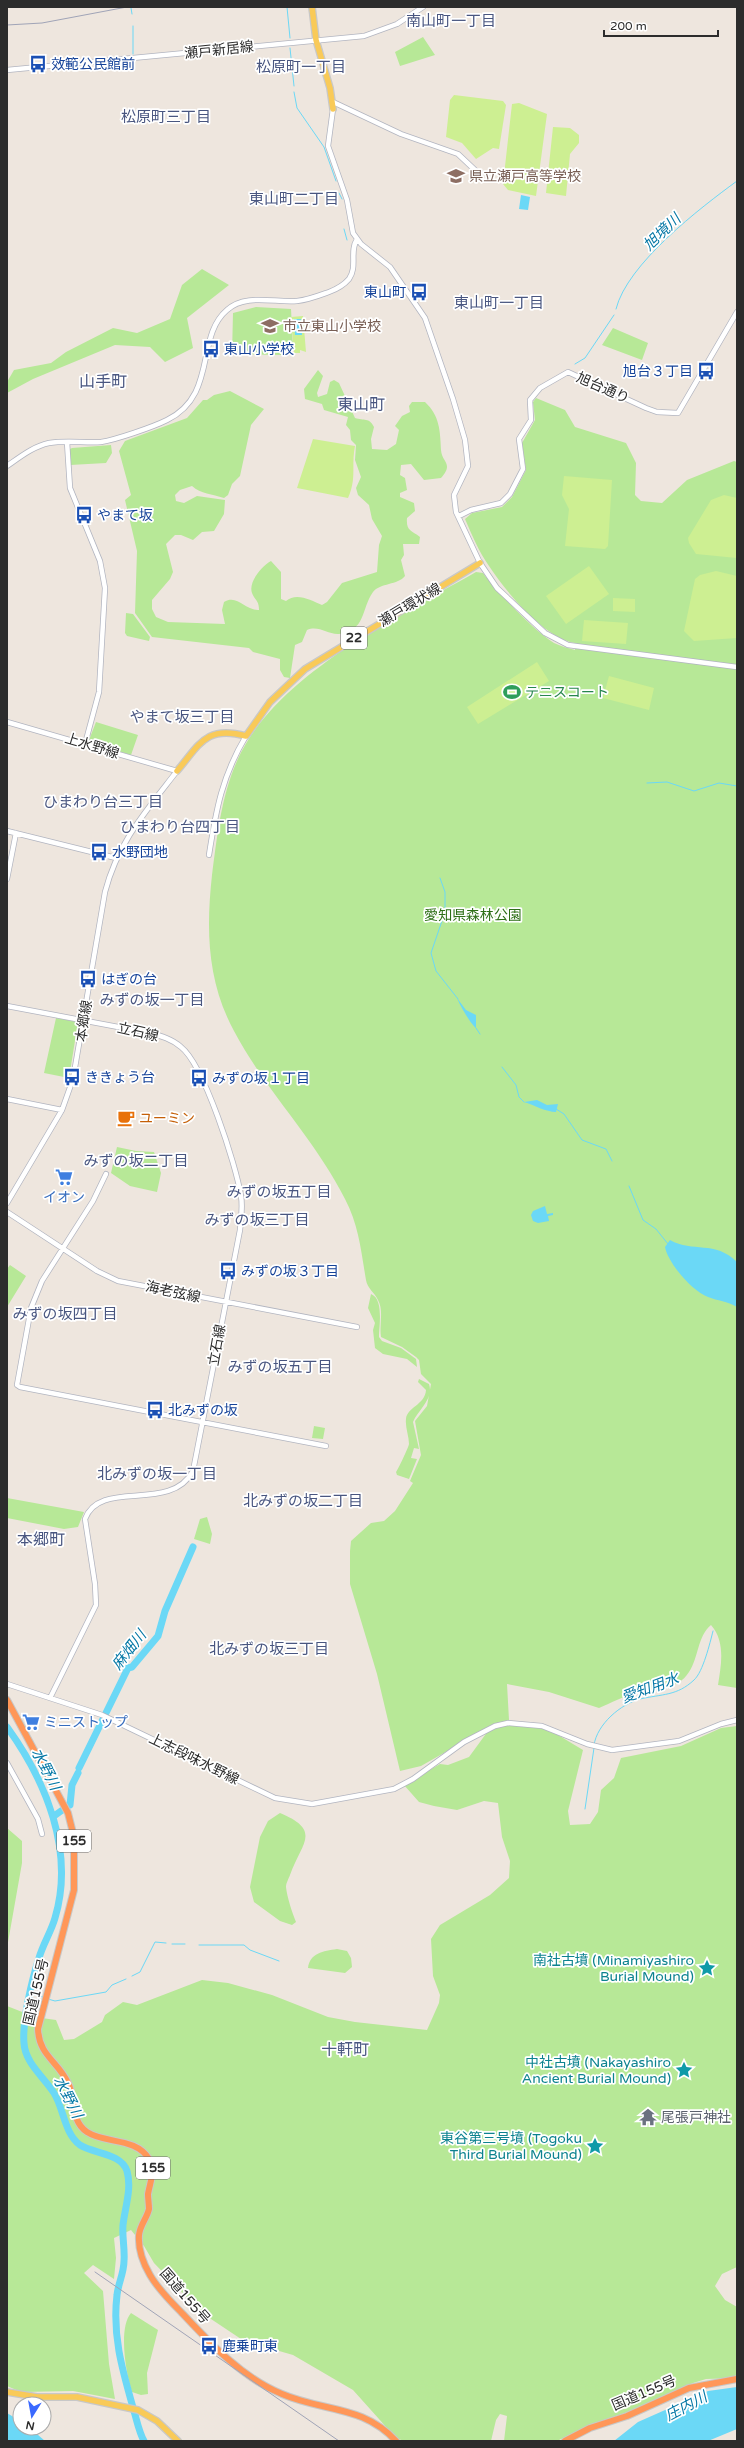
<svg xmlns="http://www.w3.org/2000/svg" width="744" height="2448" font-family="'Varela Round','Noto Sans JP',sans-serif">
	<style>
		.green { fill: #b7e897 }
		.pitch { fill: #cdef92 }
		.water { fill: #6bd8f6 }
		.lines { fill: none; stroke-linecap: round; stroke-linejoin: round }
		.stream { stroke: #6bd8f6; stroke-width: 1 }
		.river { stroke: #6bd8f6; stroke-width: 7 }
		.minor-casing { stroke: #b2b5c0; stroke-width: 6 }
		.major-casing { stroke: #c8c8c8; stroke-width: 8 }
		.highway-casing { stroke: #c8c8c8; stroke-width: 8 }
		.minor { stroke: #fff; stroke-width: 4.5 }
		.major { stroke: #f9ca58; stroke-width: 5.5 }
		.highway { stroke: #ff9758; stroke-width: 6 }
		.rail { stroke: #a0a4b7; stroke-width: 1 }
		.labels { text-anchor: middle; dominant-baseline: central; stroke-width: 3.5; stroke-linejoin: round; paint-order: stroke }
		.shield { fill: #fff; stroke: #6b6b6b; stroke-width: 1 }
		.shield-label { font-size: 13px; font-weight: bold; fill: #2c2c2c }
		.street-label { font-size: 14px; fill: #2c2c2c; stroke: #fff }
		.transit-label { font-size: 14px; fill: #164399; stroke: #fff; text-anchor: start }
		.education-label { font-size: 14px; fill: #785e54; stroke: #fff; text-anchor: start }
		.leisure-label { font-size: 14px; fill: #27864d; stroke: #fff; text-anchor: start }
		.park-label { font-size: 14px; fill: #2d6f16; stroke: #fff }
		.food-label { font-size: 14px; fill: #c56008; stroke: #fff; text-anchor: start }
		.shop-label { font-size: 14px; fill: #366cbe; stroke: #fff }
		.culture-label { font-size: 14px; fill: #0d838f; stroke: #fff; text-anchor: end }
		.worship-label { font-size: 14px; fill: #5b616d; stroke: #fff; text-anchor: start }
		.neighbourhood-label { font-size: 15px; fill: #495680; stroke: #fff }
		.water-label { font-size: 15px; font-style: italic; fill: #0678a6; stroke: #fff }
		.quarter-label { font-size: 16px; fill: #495680; stroke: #fff }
	</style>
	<rect width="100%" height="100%" fill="#eee6de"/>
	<path class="green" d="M423 37 435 55 400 66 395 52Z
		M202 269 229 285 187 318 193 348 165 362 150 347 115 345 33 379 7 393V382L14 370 51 363 66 352 113 328 137 333 170 319 182 285Z
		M256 307 291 309 293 348 286 349V355L232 354 233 313Z
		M613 328 648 343 642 360 602 345Z
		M318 370 323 376 317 393 318 397 327 394 330 382 334 380 339 383 355 418C364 421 369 417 374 427L371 439 372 449 387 450 396 444 399 430 395 426 402 416 410 412 409 406 412 402H425C440 416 440 431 441 450 442 463 454 463 441 478L424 480 411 464 401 465 400 475 405 478 407 490 400 493V497L414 503 415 511 407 518C406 531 411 530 420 537L419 544H403L404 555 401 560 405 576C398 585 380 583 373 592 361 609 366 631 339 634 328 635 319 625 307 630L302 642 295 645 290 678 284 677 280 670V659L253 652 249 648 152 637 135 613 137 551 125 500 131 495 119 451 125 441 187 418 203 400H207L214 395 230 391 264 409 251 425 240 476 232 484 228 495 224 498C212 494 201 494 192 486L180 490 175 495 176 501 184 503 197 496 225 500 224 514 214 531 202 532 193 540 181 535H175L166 544 173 572 170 579 152 600V609L156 617 168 622 225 624 222 610 224 602C238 594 245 611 259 610 259 600 255 601 252 593 248 582 262 566 271 561L281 572V599L286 601C296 592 311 600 322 605L327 602 342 583 377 572 379 545 382 536 372 519 369 505 358 495 356 488 361 477 355 460 356 445 351 440 350 430 346 425 348 417 324 410 322 404 305 399 304 389Z
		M536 398 565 410 575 427 626 443 636 463 635 495 641 501 662 503 687 480 734 461 737 462V1688L718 1685C721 1666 726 1642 711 1625 697 1637 699 1657 689 1672 677 1691 656 1688 636 1693 624 1696 611 1703 599 1708L549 1692 507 1684 509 1720 493 1725 421 1766 400 1771 377 1674 350 1584V1551L351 1541 371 1523 384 1521 395 1511 413 1483 410 1481 421 1455 415 1421 427 1406 431 1384 421 1374 419 1360 416 1357 402 1347 381 1337C379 1325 384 1311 378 1300 375 1293 367 1288 366 1280 361 1251 359 1226 345 1199 315 1139 265 1090 234 1031 207 981 206 930 212 875 217 837 221 797 237 761 274 676 399 616 476 572L483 573C497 592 534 631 554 643 560 646 568 648 575 650V643C544 638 506 592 489 566 479 552 472 535 465 519L472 513 502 507 512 497 526 470 522 443 535 420 533 402Z
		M111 445 112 453 106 463 70 465V449L72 448Z
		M126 613 133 614 150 637 149 641 127 636 125 633Z
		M96 722 138 735 131 755 90 743 89 740Z
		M56 1018 78 1022 69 1078 44 1073Z
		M117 1147 136 1151 154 1152 161 1173 157 1192 130 1186 111 1173Z
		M10 1265 26 1276 7 1307V1269Z
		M371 1294C384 1299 379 1326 379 1337L382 1341 401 1348 416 1359 417 1367 407 1359 383 1354 375 1348 373 1330 375 1323 368 1308Z
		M419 1379 429 1384C434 1399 418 1410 413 1422L419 1449 414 1448 411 1458 417 1459 409 1479 397 1475 396 1472C398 1470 409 1446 409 1444 409 1436 405 1427 406 1419 407 1407 425 1405 426 1390L418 1382Z
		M314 1426 325 1428 323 1439 312 1438Z
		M7 1498 84 1512 78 1527 64 1529 7 1518Z
		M207 1517 212 1534 210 1544 194 1539 200 1519Z
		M527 1723 553 1732 583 1750 568 1811 570 1825 590 1824 598 1812 601 1790 614 1778 621 1758 681 1746 721 1728 737 1726V2267L722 2274 715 2286 725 2300 737 2307V2378L706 2379 693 2383 634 2410 592 2424 557 2441H504L507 2416 500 2414 496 2420 491 2441H404L396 2438 353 2390 293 2355 244 2341 202 2313 154 2263 144 2246 131 2230 114 2238 116 2258 114 2279 93 2265 84 2273 103 2291 109 2364 115 2399 73 2391 21 2392 7 2386V2006L35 2017 56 2020 64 2040 74 2039 102 2022 105 2015 123 2002 137 2005 202 1980 228 1983 272 1995 328 2017 355 2022 427 2030 439 2003 440 1995 433 1976 431 1939 440 1925 490 1895 509 1878 510 1861 502 1837 498 1803 484 1801 457 1810 434 1806 419 1802 404 1785 440 1764 448 1765 469 1757 488 1731 507 1724Z
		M280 1813C323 1831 301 1843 290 1875 289 1878 286 1883 286 1887 287 1897 292 1912 296 1922L292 1925 280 1921 254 1902 250 1887 260 1837 268 1821Z
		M7 1828 22 1841V1863L7 1948Z
		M337 1949 347 1951 351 1958 352 1967 345 1973 308 1968C310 1953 323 1951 337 1949Z
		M131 2313 158 2330 147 2373 148 2394 141 2395 132 2392C126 2374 118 2328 131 2313Z"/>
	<path class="pitch" d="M454 95 503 101 506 105 499 149 493 148 476 159 462 143 446 137 450 100Z
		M519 103 547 114 536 196 508 190 503 184 512 104Z
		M553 127 570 128 579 135V143L570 154 566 196 546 193Z
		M303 316 306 352 300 350V353H294L291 317Z
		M313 439 355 446C351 466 357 478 348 498L297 488Z
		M564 476 612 480 608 546 605 549 565 546 569 509 562 495Z
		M724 495 737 498V558L696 554 689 543 688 538 711 500Z
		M589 566 609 594 566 624 546 596Z
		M716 571 737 576V638L694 641 684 631 695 579 700 575Z
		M613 598 635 599V612L613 611Z
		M584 620 628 623 626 644 582 641Z
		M537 662 549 681 478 724 467 707Z
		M609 676 654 688 649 710 603 698Z"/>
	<path class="water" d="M521 195 530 197 528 210 519 209Z
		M294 319H301L302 335H295Z
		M457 998 466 1010 476 1015V1028C472 1026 459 1004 457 998Z
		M537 1100 547 1105 558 1104 556 1112C546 1112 534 1105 524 1102Z
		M545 1206 547 1214 553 1213V1215L548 1216 549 1221 538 1223 533 1221 531 1215 533 1211Z
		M670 1240C693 1253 715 1240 737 1262V1307C727 1301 718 1301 708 1297 692 1291 668 1263 665 1247Z
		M737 2387V2429L708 2441H614L638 2422 708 2391Z
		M7 2413 20 2421V2428H30L45 2441H7Z"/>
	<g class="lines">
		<path class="stream" d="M287 7 290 38
			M131 8 132 14
			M133 26V54
			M290 48 294 86
			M294 92 297 108 324 147 336 181
			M339 193 342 199
			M344 229 347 240
			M616 309C627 264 700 208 737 181
			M575 364 585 358 614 315
			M647 783 667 782 694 791 719 783 737 786
			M440 878 445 892V912L431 953 436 971 458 999
			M476 1028 480 1034
			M502 1067 516 1085 519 1097 524 1102
			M556 1109 564 1114 582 1140 606 1149 612 1161
			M629 1186 643 1220 656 1229 668 1244
			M594 1745C597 1724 621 1704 640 1699 662 1694 677 1696 694 1680 703 1672 710 1643 713 1631
			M585 1809 594 1748
			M172 1944H185
			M199 1945H244L250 1950 279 1961
			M132 1976 140 1972 155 1942 166 1943
			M31 1994 43 1997
			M48 1999 55 2001 106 1992 112 1985 126 1979"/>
		<path class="river" d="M7 1727C46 1781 75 1851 55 1918 51 1932 43 1944 39 1958 32 1979 22 2022 24 2043 25 2063 44 2077 54 2093 64 2109 64 2133 80 2145 94 2154 121 2153 127 2171 132 2189 125 2207 123 2225 122 2237 125 2249 124 2261 124 2273 118 2284 117 2295 112 2337 123 2372 134 2411 137 2421 139 2432 144 2441
			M79 1768 128 1668 132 1667 158 1636 165 1611 193 1547
			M70 1805 72 1785 78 1773
			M54 1816 61 1811"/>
		<g class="minor-casing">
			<path id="minor" d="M7 70 364 36 397 24 423 7
				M333 102 401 134 458 154 476 171
				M333 109 328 146 347 200 353 233 361 244 390 267 425 318 453 399 465 440 468 466 454 495 456 512 480 563 497 588 545 633 568 645 737 667
				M67 442 70 488 100 561 105 588 99 692 85 744
				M7 466C20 457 34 446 49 443 66 440 84 443 101 442 115 440 153 427 167 420 218 395 195 337 227 310 245 293 275 303 297 301 308 300 318 296 329 292 337 289 343 286 349 279 358 266 349 252 357 239
				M459 516 471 510 501 503 510 494 523 469 519 439 531 420 530 400 540 388 568 372 646 408 657 412 678 413 737 312
				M7 722 177 771C146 811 118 842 105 892L73 1079 62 1110 7 1203
				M7 831 116 858
				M209 855C216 810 222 776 246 736
				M7 879 16 833
				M7 1006 150 1033C161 1036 172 1039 181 1047 204 1065 236 1165 241 1196 243 1207 241 1219 240 1230L193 1471C170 1514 100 1478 85 1519L95 1584 96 1605 50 1698
				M7 1099 62 1110
				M106 1174 93 1201 42 1281 31 1308 17 1385 20 1387 326 1446
				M7 1212 97 1271 118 1281 357 1327
				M7 1684 102 1715 275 1798 312 1804 394 1789 413 1779 464 1742 495 1726 508 1723 542 1726 587 1744 612 1750 679 1741 721 1724 737 1720
				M7 1763 38 1819 42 1834"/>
		</g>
		<g class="major-casing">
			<path id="major" d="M312 7 316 40 330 88 333 109
				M177 771C200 744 206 725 246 736L270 702 305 669 480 563
				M7 2392 37 2397H77L138 2410 157 2421 178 2441"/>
		</g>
		<g class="highway-casing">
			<path id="highway" d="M7 1700 68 1813 74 1837V1890L38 2029C39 2056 58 2061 68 2083 76 2098 70 2121 87 2132 105 2144 136 2137 149 2159 156 2170 150 2182 148 2194 148 2199 149 2204 149 2209 147 2218 140 2225 139 2235 138 2249 143 2263 150 2275 158 2289 170 2301 181 2312 210 2343 242 2378 282 2394 324 2412 363 2405 396 2441
				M565 2441 590 2428 627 2416 689 2388 737 2379"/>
		</g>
		<use href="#minor" class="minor"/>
		<use href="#major" class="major"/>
		<use href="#highway" class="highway"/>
		<path class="rail" d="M318 7H354
			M7 25 42 23 127 7
			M95 2272 339 2441"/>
	</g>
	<defs>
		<g id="bus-bare" transform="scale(1.38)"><path d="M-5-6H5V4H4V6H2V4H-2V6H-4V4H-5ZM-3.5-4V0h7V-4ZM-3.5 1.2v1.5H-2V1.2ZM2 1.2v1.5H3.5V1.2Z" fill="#1a4fb4" stroke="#fff" stroke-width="2.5" paint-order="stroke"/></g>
		<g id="school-bare" transform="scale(1.38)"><path d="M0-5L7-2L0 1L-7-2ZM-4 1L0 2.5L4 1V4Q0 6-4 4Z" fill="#8d6e63" stroke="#fff" stroke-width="2.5" paint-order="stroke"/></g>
		<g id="stadium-bare" transform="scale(1.38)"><path d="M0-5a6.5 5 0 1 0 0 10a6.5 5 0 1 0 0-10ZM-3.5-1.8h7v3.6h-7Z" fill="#2e9e5b" stroke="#fff" stroke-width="2.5" paint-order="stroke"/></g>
		<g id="cafe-bare" transform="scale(1.38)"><path d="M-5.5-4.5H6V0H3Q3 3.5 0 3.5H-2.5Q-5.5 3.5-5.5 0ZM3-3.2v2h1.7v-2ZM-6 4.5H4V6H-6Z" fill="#e8710a" stroke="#fff" stroke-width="2.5" paint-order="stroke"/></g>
		<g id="supermarket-bare" transform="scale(1.38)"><path d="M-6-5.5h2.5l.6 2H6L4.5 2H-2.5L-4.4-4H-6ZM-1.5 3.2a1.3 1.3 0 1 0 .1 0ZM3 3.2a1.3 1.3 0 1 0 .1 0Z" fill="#3f7fe0" stroke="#fff" stroke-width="2.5" paint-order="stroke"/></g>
		<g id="sight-bare" transform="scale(1.38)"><path d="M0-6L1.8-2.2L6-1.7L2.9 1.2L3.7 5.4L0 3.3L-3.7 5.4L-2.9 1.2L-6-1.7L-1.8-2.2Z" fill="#0f9aa8" stroke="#fff" stroke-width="2.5" paint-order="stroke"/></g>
		<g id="temple-bare" transform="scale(1.38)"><path d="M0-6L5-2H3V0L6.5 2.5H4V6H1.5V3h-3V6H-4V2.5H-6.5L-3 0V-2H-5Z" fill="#6b7280" stroke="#fff" stroke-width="2.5" paint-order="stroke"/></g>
	</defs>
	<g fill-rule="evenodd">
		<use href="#bus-bare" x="38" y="64"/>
		<use href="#school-bare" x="456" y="176"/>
		<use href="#bus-bare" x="419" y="292"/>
		<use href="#school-bare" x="270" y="326"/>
		<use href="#bus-bare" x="211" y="349"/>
		<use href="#bus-bare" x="706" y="371"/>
		<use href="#bus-bare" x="84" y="515"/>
		<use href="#stadium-bare" x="512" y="692"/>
		<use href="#bus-bare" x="99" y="852"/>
		<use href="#bus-bare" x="88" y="979"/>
		<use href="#bus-bare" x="72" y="1077"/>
		<use href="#bus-bare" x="199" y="1078"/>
		<use href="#cafe-bare" x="126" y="1118"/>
		<use href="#supermarket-bare" x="64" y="1177"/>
		<use href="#bus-bare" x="228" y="1271"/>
		<use href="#bus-bare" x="155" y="1410"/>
		<use href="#supermarket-bare" x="31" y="1722"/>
		<use href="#sight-bare" x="707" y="1968"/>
		<use href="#sight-bare" x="684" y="2070"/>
		<use href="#temple-bare" x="648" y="2117"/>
		<use href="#sight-bare" x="595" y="2146"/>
		<use href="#bus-bare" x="209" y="2346"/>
	</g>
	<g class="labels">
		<g class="shield">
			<rect x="341" y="627" width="26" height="22" rx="3"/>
			<rect x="57" y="1830" width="34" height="22" rx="3"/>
			<rect x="136" y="2157" width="34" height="22" rx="3"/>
		</g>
		<g class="shield-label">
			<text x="354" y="638">22</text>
			<text x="74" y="1841">155</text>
			<text x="153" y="2168">155</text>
		</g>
		<g class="street-label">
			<text transform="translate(219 50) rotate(-6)">瀬戸新居線</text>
			<text transform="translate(603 388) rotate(24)">旭台通り</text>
			<text transform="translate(410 605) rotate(-31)">瀬戸環状線</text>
			<text transform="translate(92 746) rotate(17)">上水野線</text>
			<text transform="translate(84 1021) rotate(-81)">本郷線</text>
			<text transform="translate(138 1032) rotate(13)">立石線</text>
			<text transform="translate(173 1292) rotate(12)">海老弦線</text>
			<text transform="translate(217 1345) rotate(-80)">立石線</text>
			<text transform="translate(194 1759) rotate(26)">上志段味水野線</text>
			<text transform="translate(36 1992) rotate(-77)">国道155号</text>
			<text transform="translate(185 2296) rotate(49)">国道155号</text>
			<text transform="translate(644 2393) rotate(-23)">国道155号</text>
		</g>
		<g class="transit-label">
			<text x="51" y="64">效範公民館前</text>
			<text x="406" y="292" text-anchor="end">東山町</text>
			<text x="224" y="349">東山小学校</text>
			<text x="693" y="371" text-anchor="end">旭台３丁目</text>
			<text x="97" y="515">やまて坂</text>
			<text x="112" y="852">水野団地</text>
			<text x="101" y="979">はぎの台</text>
			<text x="85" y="1077">ききょう台</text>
			<text x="212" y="1078">みずの坂１丁目</text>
			<text x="241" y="1271">みずの坂３丁目</text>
			<text x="168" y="1410">北みずの坂</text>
			<text x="222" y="2346">鹿乗町東</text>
		</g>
		<g class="education-label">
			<text x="469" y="176">県立瀬戸高等学校</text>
			<text x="283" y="326">市立東山小学校</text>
		</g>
		<g class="leisure-label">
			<text x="525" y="692">テニスコート</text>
		</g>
		<g class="park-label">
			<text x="473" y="915">愛知県森林公園</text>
		</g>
		<g class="food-label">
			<text x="139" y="1118">ユーミン</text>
		</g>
		<g class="shop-label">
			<text x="64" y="1197">イオン</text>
			<text x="44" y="1722" text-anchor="start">ミニストップ</text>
		</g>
		<g class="culture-label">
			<text x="694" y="1960">南社古墳 (Minamiyashiro<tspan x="694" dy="16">Burial Mound)</tspan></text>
			<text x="671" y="2062">中社古墳 (Nakayashiro<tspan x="671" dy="16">Ancient Burial Mound)</tspan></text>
			<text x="582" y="2138">東谷第三号墳 (Togoku<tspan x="582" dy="16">Third Burial Mound)</tspan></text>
		</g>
		<g class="worship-label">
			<text x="661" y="2117">尾張戸神社</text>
		</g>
		<g class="neighbourhood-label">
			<text x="451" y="21">南山町一丁目</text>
			<text x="301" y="67">松原町一丁目</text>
			<text x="166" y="117">松原町三丁目</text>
			<text x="294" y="199">東山町二丁目</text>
			<text x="499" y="303">東山町一丁目</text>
			<text x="182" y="717">やまて坂三丁目</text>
			<text x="103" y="802">ひまわり台三丁目</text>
			<text x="180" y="827">ひまわり台四丁目</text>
			<text x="152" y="1000">みずの坂一丁目</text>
			<text x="136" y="1161">みずの坂二丁目</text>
			<text x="279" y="1192">みずの坂五丁目</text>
			<text x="257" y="1220">みずの坂三丁目</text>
			<text x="65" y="1314">みずの坂四丁目</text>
			<text x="280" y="1367">みずの坂五丁目</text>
			<text x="157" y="1474">北みずの坂一丁目</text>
			<text x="303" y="1501">北みずの坂二丁目</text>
			<text x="269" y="1649">北みずの坂三丁目</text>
		</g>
		<g class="water-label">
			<text transform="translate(662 232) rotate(-44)">旭境川</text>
			<text transform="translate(129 1650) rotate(-52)">麻畑川</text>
			<text transform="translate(650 1688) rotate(-20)">愛知用水</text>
			<text transform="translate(46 1769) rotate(63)">水野川</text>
			<text transform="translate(68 2097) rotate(63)">水野川</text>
			<text transform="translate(686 2406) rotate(-28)">庄内川</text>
		</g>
		<g class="quarter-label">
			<text x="103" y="382">山手町</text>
			<text x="361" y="405">東山町</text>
			<text x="41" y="1540">本郷町</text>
			<text x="345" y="2050">十軒町</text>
		</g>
	</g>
	<rect width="744" height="2448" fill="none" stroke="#2c2c2c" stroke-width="16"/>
	<g transform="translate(32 2416) rotate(191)"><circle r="19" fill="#ffffff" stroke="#ababab"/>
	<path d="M0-3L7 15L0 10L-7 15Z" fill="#3a69ff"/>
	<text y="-6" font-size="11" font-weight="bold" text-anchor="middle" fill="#2c2c2c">N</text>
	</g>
	<path d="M604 30v6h114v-6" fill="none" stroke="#2c2c2c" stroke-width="2"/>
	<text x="610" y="30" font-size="12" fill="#2c2c2c" stroke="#ffffff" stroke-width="3" paint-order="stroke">200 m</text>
</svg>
